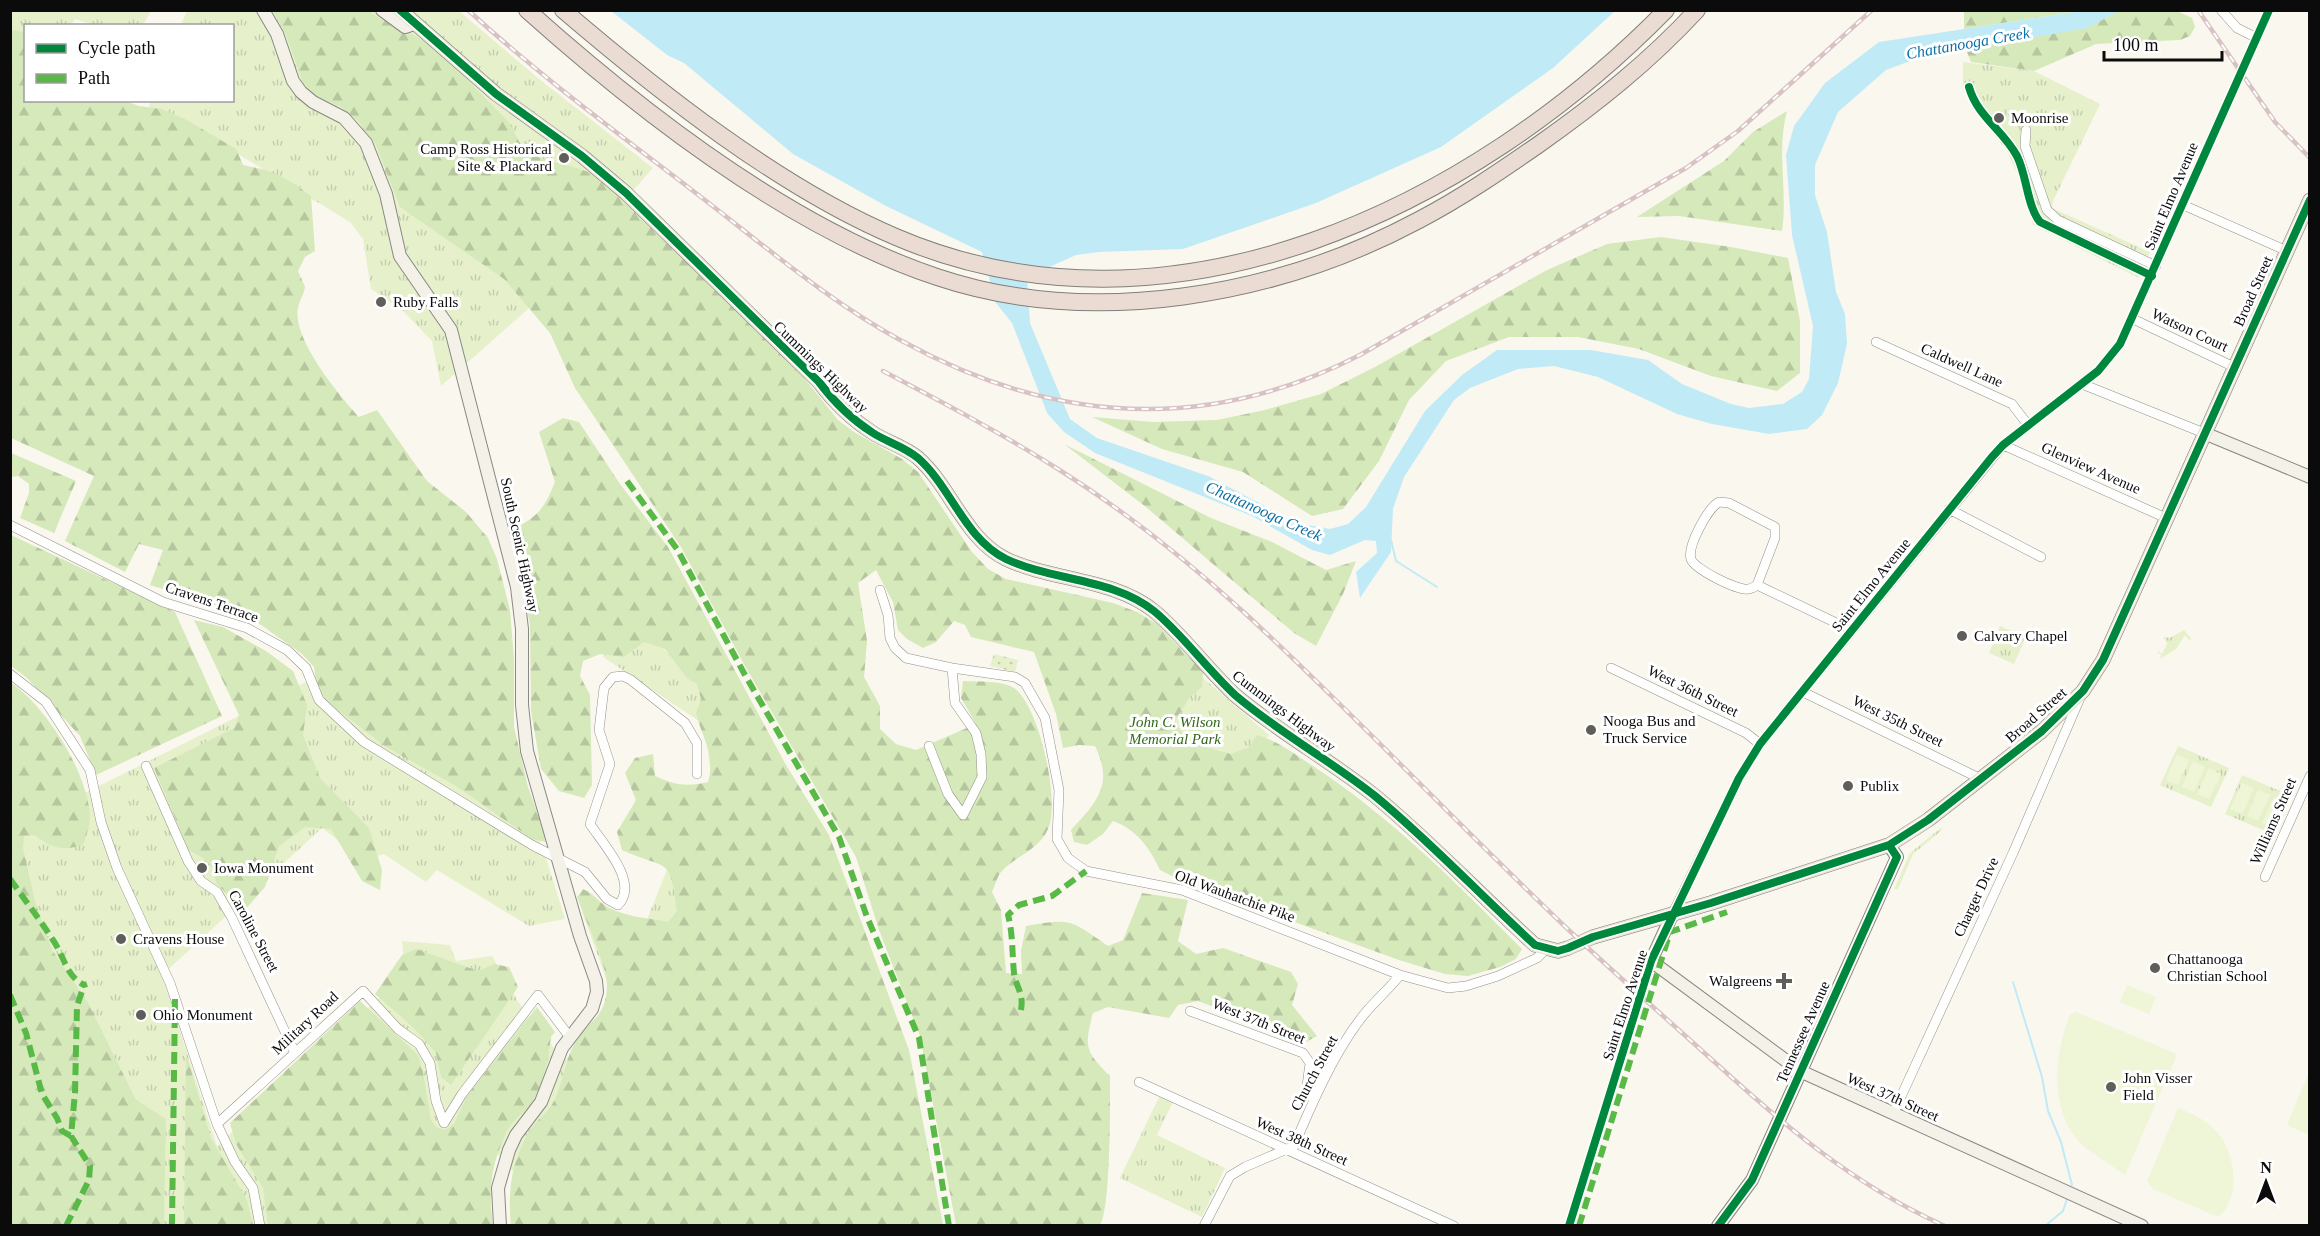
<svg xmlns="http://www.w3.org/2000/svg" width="2320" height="1236" font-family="'Times New Roman',serif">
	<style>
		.grass { fill: url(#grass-tufts) }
		.forest { fill: url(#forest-firs) }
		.garden { fill: url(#garden-dots) }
		.pitch { fill: #eff5d7 }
		.water { fill: #c1eaf7 }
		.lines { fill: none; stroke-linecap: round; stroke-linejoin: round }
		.stream { stroke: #c1eaf7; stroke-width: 2 }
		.street-casing { stroke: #93918e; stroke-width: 10 }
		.secondary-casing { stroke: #898884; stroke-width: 14 }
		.primary-casing { stroke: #807f7b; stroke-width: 15 }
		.highway-casing { stroke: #807f7b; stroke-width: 18 }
		.street { stroke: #fefefd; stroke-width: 9 }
		.secondary { stroke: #f4f2e8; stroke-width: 12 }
		.primary { stroke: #ece5d6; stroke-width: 14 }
		.highway { stroke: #eadcd3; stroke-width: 16 }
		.rail-casing { stroke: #d8c2c4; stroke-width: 4.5 }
		.rail { stroke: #fff; stroke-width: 2; stroke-dasharray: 7; stroke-linecap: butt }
		.quiet { stroke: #58b947; stroke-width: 6; stroke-dasharray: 12 6; stroke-linecap: butt }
		.cycleway-casing { stroke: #fff; stroke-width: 11 }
		.cycleway { stroke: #00873e; stroke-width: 8 }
		.poi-dot { fill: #5f5e5b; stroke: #fff; stroke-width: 2 }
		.labels { text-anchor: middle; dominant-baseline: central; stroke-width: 6; stroke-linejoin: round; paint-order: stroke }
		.poi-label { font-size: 15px; fill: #0b0b0b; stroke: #fff; text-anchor: start }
		.street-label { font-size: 15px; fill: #0b0b0b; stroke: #fff }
		.park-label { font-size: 15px; font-style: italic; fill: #2f6817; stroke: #fff }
		.water-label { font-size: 16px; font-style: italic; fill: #0b70a6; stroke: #fff }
	</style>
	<defs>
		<pattern id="grass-tufts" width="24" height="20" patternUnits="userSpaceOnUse" patternTransform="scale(1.5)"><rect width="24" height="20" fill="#e6f1cc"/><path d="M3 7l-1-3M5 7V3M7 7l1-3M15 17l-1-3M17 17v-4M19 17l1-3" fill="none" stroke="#c4cdae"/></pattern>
		<pattern id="forest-firs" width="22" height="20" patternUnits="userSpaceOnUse" patternTransform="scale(1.5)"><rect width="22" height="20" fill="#d6e9ba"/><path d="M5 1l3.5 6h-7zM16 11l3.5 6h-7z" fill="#b6c69f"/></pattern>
		<pattern id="garden-dots" width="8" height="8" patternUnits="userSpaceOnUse" patternTransform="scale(1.5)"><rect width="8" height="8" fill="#e6f1cc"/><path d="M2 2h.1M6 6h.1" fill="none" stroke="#c4cdae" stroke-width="1.8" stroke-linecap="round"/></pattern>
	</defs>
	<rect width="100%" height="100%" fill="#faf7ef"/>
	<path class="grass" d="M11 11H151L143 25H94L75 19 71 25 26 26V100L11 331Z
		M187 11H459L539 79 653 168 527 310 441 386 432 341 404 312 371 289 363 239 350 222 238 154 145 116 151 101 232 100V26L181 25Z
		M1963 62 2034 71 2100 104 2053 201 2052 208 2150 252 2139 278 2033 225 2017 173 2007 151 1978 114 1963 85Z
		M630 622 730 703 712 786 705 725 603 657Z
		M2000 626 2026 637 2014 664 1989 653Z
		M2184 630 2191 638 2190 641 2185 635 2176 649 2160 659 2161 655 2157 652 2158 651 2162 654 2167 644 2164 637 2170 638Z
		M1195 671 1269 735 1243 767 1219 769 1117 702Z
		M322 674 502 737 547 861 565 919 529 926 437 870 426 882 384 854 364 860 322 828 162 975 217 1146 405 974 402 941 450 945 456 961 492 956 519 1003 564 1061 598 1024 611 992 582 912 585 906 639 939 669 865 736 898 514 1173 498 1155 429 1128 388 1225H11L10 751 81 795Z
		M2178 746 2229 768 2211 807 2160 785Z
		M2242 775 2292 796 2275 835 2225 814Z
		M1942 827 1941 831 1913 854 1898 889H1894L1910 853Z
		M1160 1095 1173 1102 1157 1135 1225 1168 1202 1217 1120 1178Z"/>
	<path class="forest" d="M273 11H370C383 23 399 27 414 35 445 53 480 94 506 119 516 129 516 144 529 152 552 166 579 164 602 179L793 364 838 420 854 432 902 459 918 472 972 552 988 569 1006 579 1113 603 1137 612 1156 623 1203 672 1202 687 1189 698 1175 721C1187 745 1207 747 1231 754L1249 747 1257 735C1279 741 1297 756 1316 768 1393 819 1457 884 1522 949L1516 959 1500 967 1468 976 1445 974 1399 960 1278 916 1202 883 1176 878 1160 870C1150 848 1136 829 1113 821L1103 834 1087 845 1074 842 1071 830C1097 802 1114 785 1095 746L1079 745 1063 748 1056 714 1034 652 971 637 965 625 954 621 936 642 923 648 907 639 898 630 893 602 876 570 858 583 867 641 864 677 880 706V729L896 744 916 750 976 724 961 698 963 681C978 682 1001 680 1014 688 1039 706 1058 794 1050 823 1043 849 1018 854 1002 871 997 876 995 886 992 892L1001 910 1006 973 1022 974 1021 951 1026 926C1072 918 1070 920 1108 946L1123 940 1142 893 1188 900 1178 941 1196 954 1223 948 1291 972 1298 984 1292 1005 1317 1036 1306 1042 1198 1001 1178 1005 1169 1018 1108 1007 1093 1013C1084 1047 1085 1051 1110 1076 1110 1103 1111 1208 1100 1225H956L920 1036 879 930 856 857 745 666 681 547 575 388 550 333 504 279 400 207 376 145 359 122 341 107 319 98 303 83 286 35Z
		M1964 11H2081L1964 29Z
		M2119 11H2177L2192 18 2195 27 2190 36 2180 40 2096 44 2034 71 1971 62 1965 47 2086 28Z
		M11 30 25 32 26 100 125 101 139 106 161 109 185 119 236 149 243 165C274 171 286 177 311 196L315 251 305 257 298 271 305 287C304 294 301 298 299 304 288 335 340 396 359 417L377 410 427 481 466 512 488 538 497 559 510 610 514 660V727L528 787 545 834V842L532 839 456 786 386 747 325 700 317 690 314 667 302 654 264 627 246 615 150 585 163 550 139 544 125 572 65 541 94 476 11 438Z
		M1787 111C1776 151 1788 191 1782 231L1679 216 1637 217 1724 161 1753 132Z
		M1661 237 1731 247 1788 258 1800 321V373L1777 391 1711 376 1639 349 1578 337H1509L1446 361 1409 400 1379 461 1343 509 1312 516 1243 472 1162 449 1092 417 1153 422 1217 420 1265 410 1321 394 1375 367 1547 270 1607 244Z
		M563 418 579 422 620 484 668 547 786 765 829 835 909 1050 943 1225H511C507 1193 512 1157 531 1129 538 1118 548 1113 554 1101 563 1082 565 1059 576 1041 588 1019 605 1021 607 987 608 967 585 919 577 897L583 889C594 894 598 901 606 906 624 917 648 918 668 922L677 911C670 854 668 871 622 850L617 832 636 800 625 773 635 758 653 754 655 776C674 785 687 787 708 782 716 755 702 738 696 713L701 699 697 684 687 678 665 649 644 642 624 657 600 654 583 661 580 676 590 695 592 785 584 798 559 791 541 769 531 711 530 625 511 530C538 517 544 509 555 482L539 432Z
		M1064 444 1211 518 1272 542 1326 570 1356 561 1343 594 1316 646 1294 633 1146 507Z
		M11 453 76 481 54 533 20 518 29 493V484L18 476 11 477Z
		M11 535 175 612 222 716 96 775 80 736 27 678 11 666Z
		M194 620 223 627 266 651 293 671 307 705 303 735 320 778 369 828 382 870 380 890 362 881 331 829 305 827 279 846 265 887 244 911 216 883C215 864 205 858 189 851L154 768 234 728 239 715Z
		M10 682C46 706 89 774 90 818 90 826 86 837 83 845 63 851 52 849 35 835L24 836 23 848 35 901 52 950 88 1003 136 1100 166 1119 164 1225H11Z
		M416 949 478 971 494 964 509 967 518 987 451 1085 441 1077 436 1053 414 1028 375 994 402 955Z
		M360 1001 418 1055 423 1072 431 1120 436 1127 445 1130 454 1124 467 1096 537 1007 555 1032 551 1037C548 1060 545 1084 531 1103 524 1113 513 1120 507 1131 491 1164 488 1190 493 1225H268L263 1188 236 1144 230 1123Z
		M186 1053 211 1138 247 1200 253 1225H184Z"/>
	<path class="garden" d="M994 654 1018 660 1015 672 990 666Z"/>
	<path class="pitch" d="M2177 754 2189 760 2178 785 2166 780Z
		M2193 761 2205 767 2194 792 2182 787Z
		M2209 768 2221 774 2209 799 2197 794Z
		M2242 783 2254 788 2242 814 2230 809Z
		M2258 790 2270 795 2258 821 2247 816Z
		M2274 797 2286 802 2274 828 2262 823Z
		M2127 985 2156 997 2149 1014 2120 1002Z
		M2076 1012 2175 1053 2176 1057 2125 1175C2113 1166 2099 1158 2087 1149 2048 1117 2053 1056 2070 1015Z
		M2309 1072V1135L2287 1125Z
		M2178 1108C2191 1113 2206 1120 2215 1130 2236 1150 2242 1199 2218 1217L2153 1189 2147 1181Z"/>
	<path class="water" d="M611 11H1615L1553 68 1441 147 1316 203 1183 249 1099 252 1076 255 1027 277 1030 323 1070 419 1097 438 1208 476 1297 523 1330 529 1348 524 1366 507 1425 411 1462 375 1497 350H1591L1648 360 1682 384 1731 404 1749 408 1783 404 1802 392 1809 379 1813 326 1792 235 1786 155 1794 126 1825 83 1879 42 2081 11H2119L2087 28 1921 57 1886 70 1838 112 1815 165V195L1827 232 1836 292 1845 314 1847 344 1838 383 1822 415 1807 429 1769 434 1712 424 1677 414 1598 377 1554 366 1518 369 1470 388 1454 400 1404 477 1393 509 1391 552 1360 598 1356 572 1377 553 1376 541 1365 540 1330 555 1312 550 1252 516 1095 453 1064 432 1047 413 1012 323 996 303 982 252 886 206 793 154 684 63 667 55Z"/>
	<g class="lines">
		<path class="stream" d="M1391 540 1396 561 1437 587
			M2013 982 2042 1077 2048 1111 2061 1142 2072 1185
			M2045 1226 2063 1211 2067 1199"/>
		<g class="street-casing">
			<path id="street" d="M2221 10 2237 28 2257 38
				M2026 130 2025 146 2047 210 2058 220 2156 266
				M2181 204 2287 251
				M2133 319 2234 367
				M1876 342 2012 404 2028 425
				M2082 384 2204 433
				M2003 445 2166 518
				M1949 509 2041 557
				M10 525 163 602 247 628 287 650 306 668 319 700 364 742 532 845 585 872 607 899 618 905C640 883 603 844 590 824L610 764 599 730 604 688 613 677 623 676 631 680 685 723 697 743V774
				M1757 585 1775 538V527L1729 503 1719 502C1708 508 1687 546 1691 559 1694 569 1738 591 1748 589 1752 589 1754 587 1757 585L1851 630
				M880 590 888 615 890 638 895 648 906 658 952 668 1015 677 1025 683 1045 718 1059 790 1057 839 1068 858 1086 871 1182 890 1400 975 1448 988 1466 986 1498 976 1537 958 1546 949
				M1611 668 1746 733 1760 744
				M10 674 46 702 90 770 101 822 117 868 170 983 217 1124 235 1162 253 1188 260 1226
				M1803 692 1979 778
				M929 746 948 794 963 815 982 777 981 754 976 733 955 703 952 668
				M146 766 188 861 201 881 217 892 232 918 295 1053
				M2265 877 2310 776
				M1673 913 1739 778 1760 744 2003 445 2098 371 2120 344 2269 10
				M1190 1011 1303 1053 1310 1063 1307 1086 1313 1099
				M1139 1082 1454 1226
				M1893 1114 2013 853 2080 698
				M444 1123 462 1094 538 995 569 1036
				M217 1124 363 991 398 1029 419 1044 430 1063 436 1101 444 1123
				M1204 1226 1230 1176 1245 1167 1294 1146C1312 1103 1336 1048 1366 1012 1377 999 1390 988 1400 975
				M1569 1226 1651 961"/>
		</g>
		<g class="secondary-casing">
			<path id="secondary" d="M263 10 277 34 293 81 301 92 313 102 344 118 366 143 386 194 400 256 451 330 517 587 522 629V705L527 751 580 936 596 981 597 992 592 1009 562 1048 541 1102 516 1135 509 1150 498 1188 500 1226
				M382 10 405 27 414 24
				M2204 433 2310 477
				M1673 913 1651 961 1800 1071 2142 1226
				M1718 1226 1752 1180 1897 857 1889 845"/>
		</g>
		<g class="primary-casing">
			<path id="primary" d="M400 10 496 94 582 156 626 193 819 382C834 402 851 419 873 433 887 442 905 447 918 458 951 487 965 539 1006 559 1052 581 1113 578 1154 611 1183 635 1207 669 1235 695 1277 731 1331 761 1375 796 1431 842 1481 896 1535 945L1558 951 1568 948 1593 937 1711 903 1889 845 1928 820 2042 731 2083 691 2103 660 2310 200"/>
		</g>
		<g class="highway-casing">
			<path id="highway" d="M527 10C641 112 792 229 937 277 1092 329 1277 296 1419 220 1461 198 1499 172 1538 145 1596 104 1649 62 1697 10
				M563 10C659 92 780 188 896 237 1170 354 1472 208 1666 10"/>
		</g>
		<use href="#street" class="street"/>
		<use href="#secondary" class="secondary"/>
		<use href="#primary" class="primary"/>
		<use href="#highway" class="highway"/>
		<g class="rail-casing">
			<path id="rail" d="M468 10C542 78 622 136 701 197 766 247 830 302 902 341 1053 424 1206 434 1360 355L1686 168 1738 131 1872 10
				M2198 10 2275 122 2310 158
				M883 371C942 402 1001 433 1058 469 1125 511 1189 562 1248 616 1359 719 1463 830 1573 934 1608 967 1644 999 1680 1031 1766 1108 1838 1178 1945 1226"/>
		</g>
		<use href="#rail" class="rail"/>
		<path class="quiet" d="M627 481 677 549 745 675 839 837 867 917 919 1038 949 1226
			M10 879C25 900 40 920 53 940 64 956 66 976 84 985L87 984
			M10 995 26 1033 42 1094 57 1118 62 1131 71 1136
			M1021 1010C1024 992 1016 988 1014 973 1012 953 1013 934 1008 915L1019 905 1052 896 1086 871
			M66 1226 89 1180 90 1166 71 1136 75 1093 77 1006 84 985
			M172 1226 175 999
			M1579 1226 1670 932 1727 912"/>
		<g class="cycleway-casing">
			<path id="cycleway" d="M400 10 496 94 582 156 626 193 819 382C834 402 851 419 873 433 887 442 905 447 918 458 951 487 965 539 1006 559 1052 581 1113 578 1154 611 1183 635 1207 669 1235 695 1277 731 1331 761 1375 796 1431 842 1481 896 1535 945L1558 951 1568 948 1593 937 1711 903 1889 845 1928 820 2042 731 2083 691 2103 660 2310 200
				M1969 87C1977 116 2003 130 2017 156 2027 176 2027 206 2040 222L2152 276
				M1569 1226 1651 961 1739 778 1760 744 1992 457 2003 445 2098 371 2120 344 2269 10
				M1718 1226 1752 1180 1897 857 1889 845"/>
		</g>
		<use href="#cycleway" class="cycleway"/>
	</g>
	<g class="poi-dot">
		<circle cx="1999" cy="118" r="6"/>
		<circle cx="564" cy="158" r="6"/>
		<circle cx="381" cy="302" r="6"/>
		<circle cx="1962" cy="636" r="6"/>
		<circle cx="1591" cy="730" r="6"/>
		<circle cx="1848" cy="786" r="6"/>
		<circle cx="202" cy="868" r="6"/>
		<circle cx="121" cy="939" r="6"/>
		<circle cx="2155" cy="968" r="6"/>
		<path d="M1781 972h6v6h6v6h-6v6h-6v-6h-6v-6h6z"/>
		<circle cx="141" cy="1015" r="6"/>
		<circle cx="2111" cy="1087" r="6"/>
	</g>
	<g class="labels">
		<g class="poi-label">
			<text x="2011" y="118">Moonrise</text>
			<text x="552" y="149" text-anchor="end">Camp Ross Historical<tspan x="552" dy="17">Site &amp; Plackard</tspan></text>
			<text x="393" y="302">Ruby Falls</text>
			<text x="1974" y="636">Calvary Chapel</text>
			<text x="1603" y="721">Nooga Bus and<tspan x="1603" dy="17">Truck Service</tspan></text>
			<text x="1860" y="786">Publix</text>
			<text x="214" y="868">Iowa Monument</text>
			<text x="133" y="939">Cravens House</text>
			<text x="2167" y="959">Chattanooga<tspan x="2167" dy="17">Christian School</tspan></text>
			<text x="1772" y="981" text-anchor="end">Walgreens</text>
			<text x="153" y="1015">Ohio Monument</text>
			<text x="2123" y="1078">John Visser<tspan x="2123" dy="17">Field</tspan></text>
		</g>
		<g class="street-label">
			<text transform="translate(2171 196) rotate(-67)">Saint Elmo Avenue</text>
			<text transform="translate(2253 291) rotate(-66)">Broad Street</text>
			<text transform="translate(2190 330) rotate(25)">Watson Court</text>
			<text transform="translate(1962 365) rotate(24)">Caldwell Lane</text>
			<text transform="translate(821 367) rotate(44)">Cummings Highway</text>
			<text transform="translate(2091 468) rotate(24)">Glenview Avenue</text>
			<text transform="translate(520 545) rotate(78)">South Scenic Highway</text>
			<text transform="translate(1871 585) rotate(-51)">Saint Elmo Avenue</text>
			<text transform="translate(212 602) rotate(19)">Cravens Terrace</text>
			<text transform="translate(1693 691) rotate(26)">West 36th Street</text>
			<text transform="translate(1284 711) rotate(37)">Cummings Highway</text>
			<text transform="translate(2036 715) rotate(-41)">Broad Street</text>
			<text transform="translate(1898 721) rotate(26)">West 35th Street</text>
			<text transform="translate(2273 821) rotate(-66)">Williams Street</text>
			<text transform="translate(1235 896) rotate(20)">Old Wauhatchie Pike</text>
			<text transform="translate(1976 897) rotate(-65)">Charger Drive</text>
			<text transform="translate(254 931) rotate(62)">Caroline Street</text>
			<text transform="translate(1625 1005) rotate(-72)">Saint Elmo Avenue</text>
			<text transform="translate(1259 1021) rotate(22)">West 37th Street</text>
			<text transform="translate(305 1023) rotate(-43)">Military Road</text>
			<text transform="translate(1803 1032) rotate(-66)">Tennessee Avenue</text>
			<text transform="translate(1314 1073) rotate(-62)">Church Street</text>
			<text transform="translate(1893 1097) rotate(24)">West 37th Street</text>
			<text transform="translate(1302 1141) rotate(24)">West 38th Street</text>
		</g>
		<g class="park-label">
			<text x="1175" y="722">John C. Wilson<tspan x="1175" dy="17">Memorial Park</tspan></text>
		</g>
		<g class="water-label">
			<text transform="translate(1968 43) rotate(-10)">Chattanooga Creek</text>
			<text transform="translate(1264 511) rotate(24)">Chattanooga Creek</text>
		</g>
	</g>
	<rect width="2320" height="1236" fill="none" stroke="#0b0b0b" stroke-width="24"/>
	<rect x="24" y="24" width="210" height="78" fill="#ffffff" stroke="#9d9d9d" stroke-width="1.5"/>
	<rect x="36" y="44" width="30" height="9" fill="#00873e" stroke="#9d9d9d" stroke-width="1.5"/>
	<text x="78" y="54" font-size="18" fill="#0b0b0b">Cycle path</text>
	<rect x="36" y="74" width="30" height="9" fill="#58b947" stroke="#9d9d9d" stroke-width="1.5"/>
	<text x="78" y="84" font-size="18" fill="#0b0b0b">Path</text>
	<g transform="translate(2266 1182)" stroke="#ffffff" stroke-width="4.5" paint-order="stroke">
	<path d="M0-4.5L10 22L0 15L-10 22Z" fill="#0b0b0b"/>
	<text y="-9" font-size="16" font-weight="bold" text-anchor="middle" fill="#0b0b0b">N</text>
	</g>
	<path d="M2104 51v9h118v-9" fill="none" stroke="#0b0b0b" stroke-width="3"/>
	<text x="2113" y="51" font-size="18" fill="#0b0b0b" stroke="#ffffff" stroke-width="4.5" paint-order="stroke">100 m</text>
</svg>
